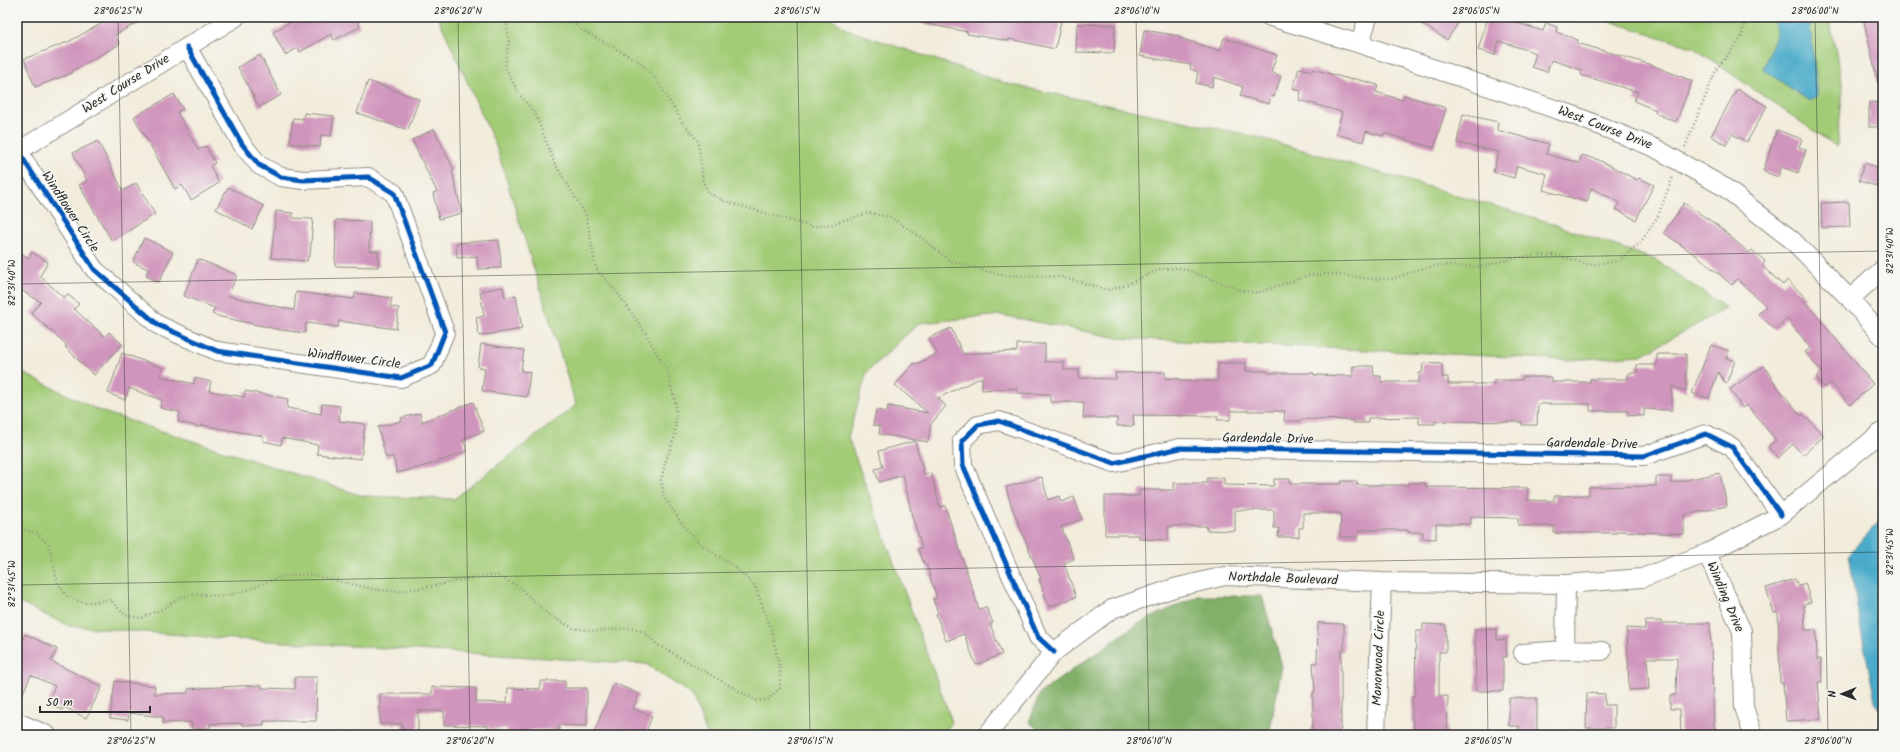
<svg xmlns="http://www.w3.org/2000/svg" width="1900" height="752" font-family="Kalam,sans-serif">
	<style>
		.green { fill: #a3cc77; stroke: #677c51 }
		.forest { fill: #82b068; stroke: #566e4a }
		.water { fill: #4aaac9; stroke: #3a6a7a }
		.building { fill: #d095bc }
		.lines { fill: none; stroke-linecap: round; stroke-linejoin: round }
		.minor-casing { stroke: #8e8c83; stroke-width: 20 }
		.path { stroke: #8e8c83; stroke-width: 2.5; stroke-dasharray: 1 3; stroke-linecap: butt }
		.minor { stroke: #fff; stroke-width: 18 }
		.cycleway-casing { stroke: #f6f6f2; stroke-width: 8 }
		.cycleway { stroke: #0057b8; stroke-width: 5 }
		.ticks { fill: none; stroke: #2b2b2b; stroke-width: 1; stroke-opacity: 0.45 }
		.labels { text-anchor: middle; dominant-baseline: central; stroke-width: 3; stroke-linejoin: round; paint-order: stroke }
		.street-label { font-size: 13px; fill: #2b2b2b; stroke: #f6f6f2 }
		.neatline { fill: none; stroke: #2b2b2b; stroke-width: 1.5 }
		.ticks-label { font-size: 10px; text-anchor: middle; fill: #2b2b2b }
	</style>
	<rect width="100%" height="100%" fill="#f6f6f2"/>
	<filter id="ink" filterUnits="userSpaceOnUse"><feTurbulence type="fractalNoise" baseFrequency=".025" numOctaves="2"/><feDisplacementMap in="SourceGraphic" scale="8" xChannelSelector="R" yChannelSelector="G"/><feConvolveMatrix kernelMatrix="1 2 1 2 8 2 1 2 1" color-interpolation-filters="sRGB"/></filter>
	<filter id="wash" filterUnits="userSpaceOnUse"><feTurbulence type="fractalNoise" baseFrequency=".012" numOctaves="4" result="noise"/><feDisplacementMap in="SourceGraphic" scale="16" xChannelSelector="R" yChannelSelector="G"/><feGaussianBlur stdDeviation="0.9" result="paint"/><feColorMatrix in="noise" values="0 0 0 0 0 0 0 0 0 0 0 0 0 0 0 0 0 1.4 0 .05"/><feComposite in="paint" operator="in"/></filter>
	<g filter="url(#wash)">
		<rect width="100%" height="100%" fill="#f2ecdb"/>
		<path class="green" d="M438 17H829L848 30 1008 84 1258 137 1542 220 1656 260 1726 308 1642 355 1571 360 1119 338 1001 315 919 323 867 372 848 437 952 722 943 735H707L692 695 646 664 219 638 70 626 17 602V370L100 411 363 496 454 499 576 405 496 146Z
			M1597 17H1829L1843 88 1837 147 1694 48Z"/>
		<path class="forest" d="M1198 596H1262L1282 666 1269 735H1045L1029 722 1040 693 1137 624Z"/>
		<path class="water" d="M1774 17H1809L1818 96 1809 101 1763 69 1776 34Z
			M1883 517V713L1876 705 1859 620 1849 554Z"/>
		<g id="blocks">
			<path class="building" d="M113 17H148L115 35 120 44 72 71V73L35 87 24 59 70 41Z
				M299 17H356L360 27 334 40 331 34 300 52 298 48 285 55 273 32Z
				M922 17H1062L1055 49 1009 39V41L967 34 968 32 921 23Z
				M1411 17H1462L1447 40Z
				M1488 17H1498L1543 31 1546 23 1557 27 1556 32 1578 40 1577 43 1649 64 1692 81 1676 122 1655 113 1656 110 1634 101 1638 92 1581 75 1582 70 1551 60 1547 72 1532 67 1536 53 1499 41 1495 55 1478 50Z
				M1863 17H1883V83H1878Z
				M1077 24 1115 25 1114 53 1076 52Z
				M1144 30 1180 36V38L1220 51 1224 38 1277 55 1271 72 1281 76 1274 97 1271 96 1269 104 1240 96 1243 87 1214 77 1212 87 1196 83 1198 72 1190 69 1191 65 1140 56Z
				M260 55 281 95 259 107 238 67Z
				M1299 68 1312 71 1313 69 1352 80V78L1378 85 1376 92 1402 100 1404 95 1446 108 1434 148 1384 133 1383 136 1366 131 1363 142 1336 134 1342 112 1299 100 1301 91 1293 89Z
				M368 81 419 99 408 130 357 113Z
				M1737 89 1767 106 1747 142 1732 134 1726 145 1711 136Z
				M174 94 183 109 177 112 198 150 206 146 215 163 210 166 219 183 191 200 182 185 175 189 134 117Z
				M1869 102 1883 103V127H1869Z
				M304 113 334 116 331 136 321 135 320 147 290 143 293 118 303 119Z
				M1463 114 1498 122 1497 130 1549 144 1546 154 1579 163 1582 155 1599 160 1637 180 1639 178 1654 185 1636 220 1616 209 1619 202 1591 188 1587 202 1543 190 1547 174 1517 166 1514 178 1493 172 1499 152 1457 143Z
				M434 129 454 170 452 171 462 213 439 219 433 193 437 192 412 140Z
				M1777 130 1802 139 1799 147 1806 150 1798 173 1781 167 1778 177 1763 171Z
				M98 141 123 191 136 183 155 214 112 241 79 185 87 181 73 153Z
				M1864 163 1883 169V188L1859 181Z
				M228 187 264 206 252 229 216 209Z
				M1849 202 1850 227 1822 228 1821 203Z
				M1684 203 1717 225 1749 253 1752 250 1765 261 1762 266 1783 285 1787 280 1805 297 1803 299 1873 384 1850 405 1831 383 1825 388 1816 377 1822 372 1805 352 1811 348 1786 318 1776 330 1758 314 1766 306 1737 279 1732 285 1700 258 1664 233Z
				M276 211 293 213V218L313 219 310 256H308L307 261 271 258Z
				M336 220 370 221 369 251H378V267L335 266Z
				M144 238 173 252 159 282 146 276 148 269 133 262Z
				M499 240 501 268 478 269 477 256 457 258 456 243Z
				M17 251 29 258 32 252 48 262 40 276 64 298 67 294 79 304 74 309 105 337 109 332 122 344 94 375 65 347 67 345 31 313 41 302 17 288Z
				M198 259 237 275 228 296 294 310 296 292 354 299 355 293 392 298 390 307 399 308 396 329 339 321 338 327 306 323 305 333 281 330 221 317 212 314 215 308 184 296Z
				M503 287 505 297 516 295 522 329 479 336 476 318 484 316 480 291Z
				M951 328 963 354 1017 351V344H1045V362H1064V370H1079V378L1116 379 1115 373 1165 372V378L1180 379V381H1218V363H1246V371H1268V373H1314V375L1353 376V366H1373L1374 376H1381V382H1419V373H1422L1423 363 1442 364V377H1448V384H1494V380H1522V377H1552V382H1590V379H1628V373H1637V365H1657V354H1686V391L1672 386V410L1644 409V416L1628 415V411H1590V404H1538L1537 425H1522V422L1435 421V424H1419V417L1368 418V423H1353V420L1301 419V421H1284L1285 411H1230V420H1217L1218 416 1133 415 1134 426H1117V418H1083L1084 402H1050V394L1017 393V388L982 390V377L938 398 946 406 931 424 928 442 879 434 880 426 873 425 876 410 887 412 888 406 928 413 895 385 914 363 916 364 937 354 929 338Z
				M481 344 524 350 521 371 530 372 527 397 482 391 485 368 478 367Z
				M1711 345 1729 351 1726 358 1735 361 1726 384 1718 372 1709 398 1692 393Z
				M122 353 163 368 160 376 194 384 195 378 211 382 209 391 244 397 245 391 288 399 287 408 321 414 322 404 340 406 339 421 365 424 361 459 317 454 318 445 282 438 281 445 263 441V436L201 425 200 427 178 422 180 412 160 408 162 400 129 388 125 400 108 393Z
				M1764 366 1776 385 1801 416 1803 414 1824 436 1803 455 1793 444 1778 458 1768 447 1776 440 1747 405 1742 408 1730 389Z
				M473 402 484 431 463 439 467 451 432 464 397 473 393 456 386 458 378 427 402 421 401 418 420 413 422 422Z
				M915 441 924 474 931 473 940 507 945 506 979 609 986 607 993 623 990 624 1002 654 976 665 964 634 946 641 936 614 938 613 933 599 937 598 926 564 925 565 918 549 922 547 912 516 903 475 879 482 875 469 883 467 879 451Z
				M1720 473 1727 506 1684 515V534L1617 531V533H1554V526H1518V518L1471 517V524H1436V539L1422 538 1423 532H1408V530H1359V537H1340L1341 513H1303V528H1299V537H1278L1279 528H1274V510H1235V531L1206 530 1207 526H1168V540L1139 539V535H1105V496H1139L1140 490H1174V483H1207V478H1224V485L1274 486V479H1290V484H1341V481H1357V485H1408V483H1426V487L1528 488 1527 500 1554 501V496L1589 495V487L1656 486V477H1671V483Z
				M1042 477 1048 500 1059 496 1061 502 1074 497 1082 519 1061 527 1074 559 1064 563 1076 597 1049 607 1039 579H1041L1011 505 1006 487Z
				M1795 579 1798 586 1805 583 1811 602 1804 604 1805 630H1816L1817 659H1821L1822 682H1818L1821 719 1786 721 1783 683H1780L1778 612 1774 613 1766 588Z
				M1645 621H1661V623H1710L1714 726 1718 735H1681L1680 709H1670V696L1676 695 1677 658H1647L1649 689 1629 690 1627 628 1645 629Z
				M1318 623 1344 624V651H1341V726L1339 735H1310L1313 724V692H1315L1313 663H1317Z
				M1423 624 1446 625V652H1439V696H1448L1447 735H1413L1414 722H1412V696H1415L1416 631H1423Z
				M1475 629H1497V640L1506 639 1507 657H1503V691H1476Z
				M25 634 57 649 51 661 102 687 86 718 64 707 62 710 47 703 55 686 31 675 17 706V651Z
				M295 677H317L316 721H264V725H242V723L210 724V728L192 729 191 722 163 723V717L129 713 128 720 110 718 115 681 155 686 154 694 188 693V689L219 687 262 685V688L295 689Z
				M540 681H565V688H587V726L559 725V730H530V734H506L507 729H488V726L444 725V711H418V731H402V724H380V694H432V687L476 688V702L507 703 508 688 540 689Z
				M614 683 639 694 633 709 652 716 645 735H601L594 732Z
				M1587 693 1605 694V705H1614V728H1586Z
				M1509 698H1537V734L1519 735V726H1509Z"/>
		</g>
	</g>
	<g filter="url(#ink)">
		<use href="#blocks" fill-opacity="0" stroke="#8e8c83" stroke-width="1"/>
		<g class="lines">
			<g class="minor-casing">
				<path id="minor" d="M1270 17 1360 44 1573 115 1655 148 1724 187 1792 240 1850 299 1883 337
					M1360 44 1368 17
					M18 151 94 269 158 325 217 351 401 378 432 365 445 332 394 193 368 177 303 180 281 177 259 165 242 144 187 47
					M17 152 236 17
					M1850 299 1883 269
					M1707 553 1742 631 1744 707 1753 735
					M1565 650 1566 584
					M1054 652 1038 637 963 465 962 441 978 425 999 421 1114 463 1180 448 1644 456 1706 434 1732 447 1781 515
					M1523 653 1565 650 1602 651
					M17 722 47 735
					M987 735 1054 652 1112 609 1174 588 1225 576 1382 582 1566 584 1642 578 1707 553 1781 515 1883 431
					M1376 735 1382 582"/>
			</g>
			<path class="path" d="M566 17 582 30 640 62 655 78 682 122 698 141 703 181 708 193 724 201 813 227 832 224 868 213 890 217 919 236 949 260 1000 275 1061 277 1109 290 1129 284 1159 269 1181 268 1241 290 1257 293 1310 275 1331 274 1373 279H1393L1417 270 1440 265 1480 267 1518 257 1556 255 1590 265 1618 261 1641 242 1658 216 1673 176
				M1685 147 1716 70 1741 38 1746 17
				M17 527 38 534 49 545 58 584 67 596 84 603 110 600 125 615 141 618 162 609 181 597 198 594 220 596 239 593 280 577 309 574 377 590 401 591 434 586 478 576H498L518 586 550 616 573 628 594 631 630 628 644 632 658 645 757 701 769 699 780 688V669L772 632 755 586 737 569 701 544 685 528 664 497 661 480 666 460 675 436 676 405 667 371 646 334 619 295 596 268 586 215 555 164 535 113 519 94 505 67 509 39 506 17"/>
			<use href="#minor" class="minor"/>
			<g class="cycleway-casing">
				<path id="cycleway" d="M18 151 94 269 158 325 217 351 401 378 432 365 445 332 394 193 368 177 303 180 281 177 259 165 242 144 187 47
					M1054 652 1038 637 963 465 962 441 978 425 999 421 1114 463 1180 448 1644 456 1706 434 1732 447 1781 515"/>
			</g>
			<use href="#cycleway" class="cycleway"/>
		</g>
	</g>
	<path class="ticks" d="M118 17 131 735M458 17 470 735M797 17 810 735M1136 17 1149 735M1476 17 1488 735M1815 17 1828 735M17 284 1883 251M17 585 1883 552"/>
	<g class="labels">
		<g class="street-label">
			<text transform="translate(126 84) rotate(-32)">West Course Drive</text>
			<text transform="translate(1605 128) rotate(21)">West Course Drive</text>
			<text transform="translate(70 212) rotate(57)">Windflower Circle</text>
			<text transform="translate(354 359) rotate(7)">Windflower Circle</text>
			<text transform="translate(1268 439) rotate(1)">Gardendale Drive</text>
			<text transform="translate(1592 444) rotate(1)">Gardendale Drive</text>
			<text transform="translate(1283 579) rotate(2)">Northdale Boulevard</text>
			<text transform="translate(1725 597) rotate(67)">Winding Drive</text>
			<text transform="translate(1379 658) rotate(-88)">Manorwood Circle</text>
		</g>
	</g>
	<rect width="1900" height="752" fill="none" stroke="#f6f6f2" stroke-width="44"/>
	<g transform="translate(1842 694) rotate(269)" stroke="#f6f6f2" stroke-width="3" paint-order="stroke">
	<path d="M0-3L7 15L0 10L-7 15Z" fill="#2b2b2b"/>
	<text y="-6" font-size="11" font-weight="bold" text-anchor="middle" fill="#2b2b2b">N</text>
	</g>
	<path d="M40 706v6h110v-6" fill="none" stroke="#2b2b2b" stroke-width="2"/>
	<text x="46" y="706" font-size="12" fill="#2b2b2b" stroke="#f6f6f2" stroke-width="3" paint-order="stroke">50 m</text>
	<rect x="22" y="22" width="1856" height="708" class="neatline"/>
	<g class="ticks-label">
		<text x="118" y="14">28°06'25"N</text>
		<text x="458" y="14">28°06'20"N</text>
		<text x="797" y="14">28°06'15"N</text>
		<text x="1137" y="14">28°06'10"N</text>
		<text x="1476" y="14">28°06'05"N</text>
		<text x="1815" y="14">28°06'00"N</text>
		<text transform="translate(1889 251) rotate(-90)" y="4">82°31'40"W</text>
		<text transform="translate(11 283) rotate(-90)" y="4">82°31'40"W</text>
		<text transform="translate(1889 552) rotate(-90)" y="4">82°31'45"W</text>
		<text transform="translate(11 584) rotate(-90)" y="4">82°31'45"W</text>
		<text x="131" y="744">28°06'25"N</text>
		<text x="470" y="744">28°06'20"N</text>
		<text x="810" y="744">28°06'15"N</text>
		<text x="1149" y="744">28°06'10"N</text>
		<text x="1488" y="744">28°06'05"N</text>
		<text x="1828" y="744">28°06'00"N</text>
	</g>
</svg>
